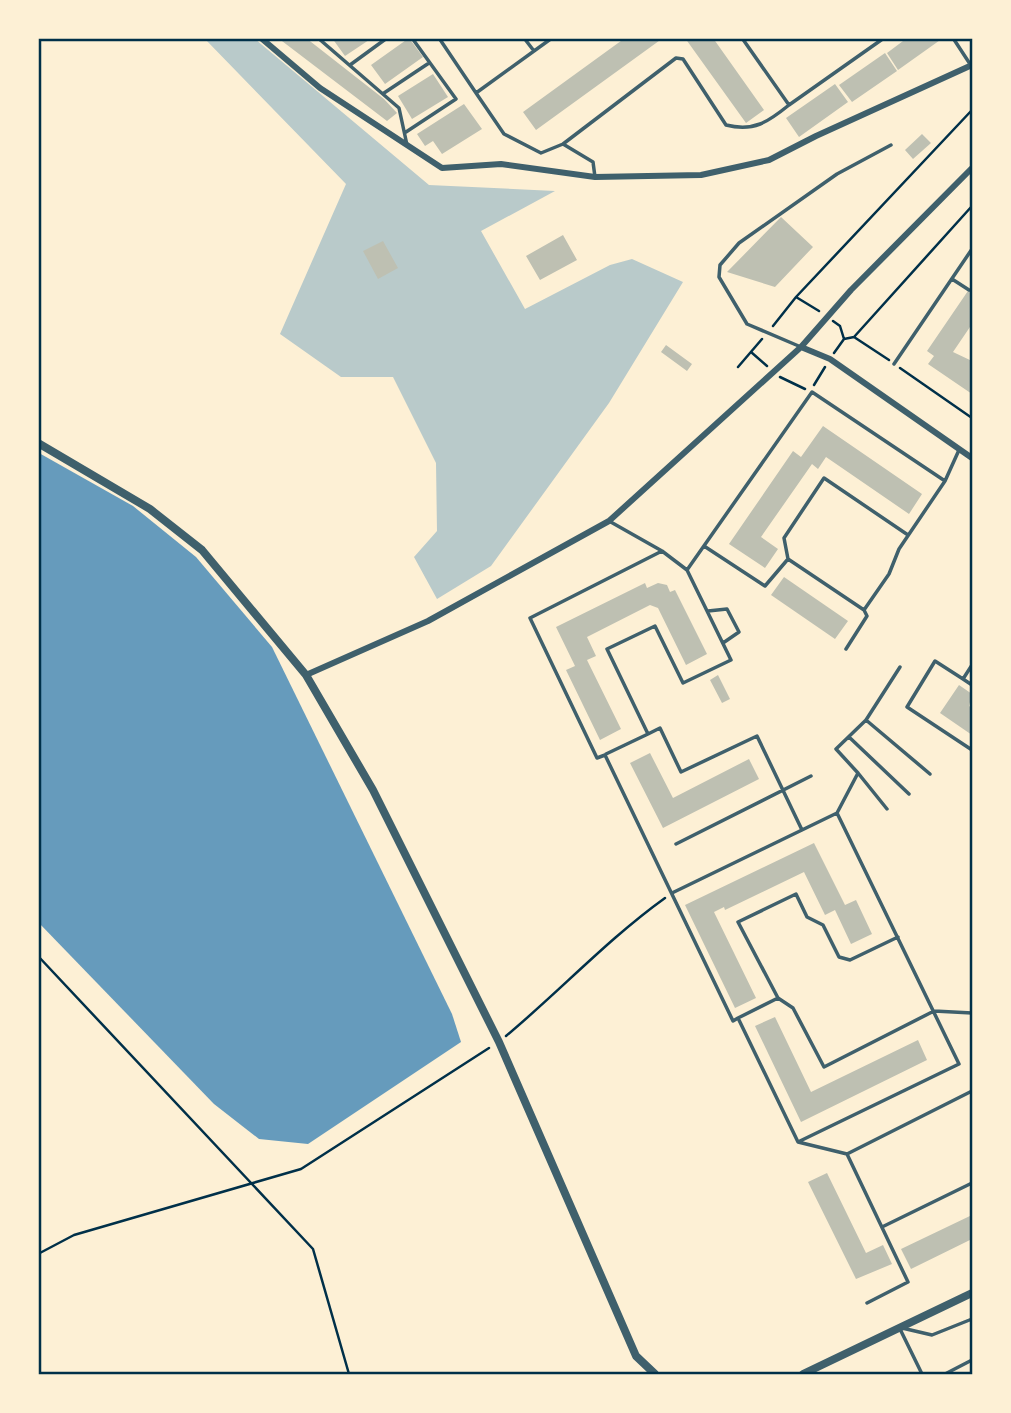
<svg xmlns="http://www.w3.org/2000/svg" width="1011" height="1413" font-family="Helvetica,sans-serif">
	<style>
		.green { fill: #b9caca }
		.water { fill: #669bbc }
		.building { fill: #bec0b2 }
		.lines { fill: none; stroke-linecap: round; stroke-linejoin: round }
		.path { stroke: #003049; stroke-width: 2.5 }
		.service { stroke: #3f606c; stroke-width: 3.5 }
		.minor { stroke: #3f606c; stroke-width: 6 }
		.tertiary { stroke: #3f606c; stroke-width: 8 }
		.neatline { fill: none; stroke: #003049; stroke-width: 2.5 }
	</style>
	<rect width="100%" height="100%" fill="#fdf0d5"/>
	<path class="green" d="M205 39H255L429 185 555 191 481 231 525 309 610 265 632 259 683 282 609 403 491 566 437 599 414 557 437 531 436 463 393 377H341L280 334 346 184Z"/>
	<path class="water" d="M39 453 133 506 196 557 272 647 452 1014 461 1042 308 1144 259 1139 214 1104 39 923Z"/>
	<path class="building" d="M278 38H306L384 99 397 113 387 121Z
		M332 38H372L345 56Z
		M409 38 423 57 385 84 371 65Z
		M625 38H663L536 130 523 112Z
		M685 38H713L764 110 746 123Z
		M907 38H943L898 70 887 53Z
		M885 53 897 71 852 102 839 85Z
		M433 74 448 97 412 119 398 96Z
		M835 84 848 102 799 137 786 118Z
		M464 104 482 129 442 154 433 141 425 146 417 134Z
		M922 134 931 143 913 159 905 150Z
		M781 217 813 247 775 287 727 272Z
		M563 235 577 260 540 280 526 256Z
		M383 241 398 268 378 279 363 251Z
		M972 285V324L953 352 972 361V394L928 364 934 356 927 351Z
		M666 345 692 364 687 371 661 352Z
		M823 426 922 494 909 514 826 457 818 469 812 464 761 537 778 549 765 568 729 544 793 451 801 457Z
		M784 577 848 621 835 639 771 595Z
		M645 583 647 588 658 583 667 585 670 592 675 590 707 654 686 665 658 608 650 605 587 637 596 656 587 660 621 729 600 740 566 670 575 666 556 627Z
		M718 675 730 699 722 703 710 680Z
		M959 685 972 694 969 706 972 708V735L940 713Z
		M650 753 673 798 749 759 759 779 663 828 630 763Z
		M814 843 845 905 856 900 872 934 851 944 835 910 825 915 804 872 725 910 724 907 714 912 756 998 735 1008 685 905Z
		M775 1017 811 1092 918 1040 927 1060 801 1122 755 1026Z
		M827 1173 866 1253 883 1245 892 1264 856 1279 808 1182Z
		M972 1215V1239L911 1269 901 1249Z"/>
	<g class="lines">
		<path class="path" d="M796 297 972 110
			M833 321 840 326 844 339 834 353
			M773 326 796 297 819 311
			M854 337 972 206
			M844 339 854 337 889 360
			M751 352 767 366
			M738 367 762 339
			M900 368 972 418
			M780 377 805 389
			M814 385 825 367
			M38 956 313 1249 349 1374
			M506 1036C560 991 608 939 665 898
			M38 1254 74 1235 301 1169 489 1048"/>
		<path class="service" d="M318 38 399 108 407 145
			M439 38 476 93
			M524 38 534 51
			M552 38 476 93 504 134 541 153 563 144 676 58 683 59 726 125C754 132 768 122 789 105L742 38
			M953 38 970 64
			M350 65 387 38
			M384 93 429 63
			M789 105 884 38
			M406 132 456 99 412 38
			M563 144 593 162 595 177
			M952 279 969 290
			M801 347 747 324 719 277 720 265 739 243 837 174 891 145
			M894 364 972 249
			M609 521 662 551 687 570 812 392 945 481
			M704 546 765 586 788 559 864 610
			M662 551 530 618 597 758 605 755 733 1021 738 1018 798 1142 847 1154 972 1091
			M788 559 784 538 824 478 908 535
			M687 570 731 660 683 683 655 626 607 649 648 734 660 728 681 772 757 736 802 830
			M708 611 727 609 739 632 723 643
			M846 649 867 616 864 610 889 574 899 549 945 481 959 450
			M972 665 963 679 972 685
			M963 679 935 661 907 707 972 750
			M866 720 930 774
			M849 737 909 794
			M606 754 648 734
			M858 773 887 809
			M837 813 858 773 836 749 866 720 900 667
			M676 844 811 776
			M672 893 837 813 959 1064 800 1141
			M898 937 850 960 839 957 823 925 807 917 796 894 738 922 778 998 793 1008 824 1067 934 1011 972 1013
			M738 1018 778 998
			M847 1154 908 1282 867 1303
			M882 1227 972 1183
			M902 1328 932 1335 972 1319
			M900 1329 922 1374
			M945 1374 972 1360"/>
		<path class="minor" d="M261 38 320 88 442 168 501 164 595 177 701 175 769 160 816 136 972 65
			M801 347 830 359 972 458
			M306 675 428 621 609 521 801 347 851 290 972 168"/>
		<path class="tertiary" d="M38 443 150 509 202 550 306 675 373 790 499 1042 636 1356 655 1374
			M803 1374 972 1293"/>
	</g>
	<rect width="1011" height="1413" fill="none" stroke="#fdf0d5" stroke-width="80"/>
	<rect x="40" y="40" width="931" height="1333" class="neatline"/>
</svg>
